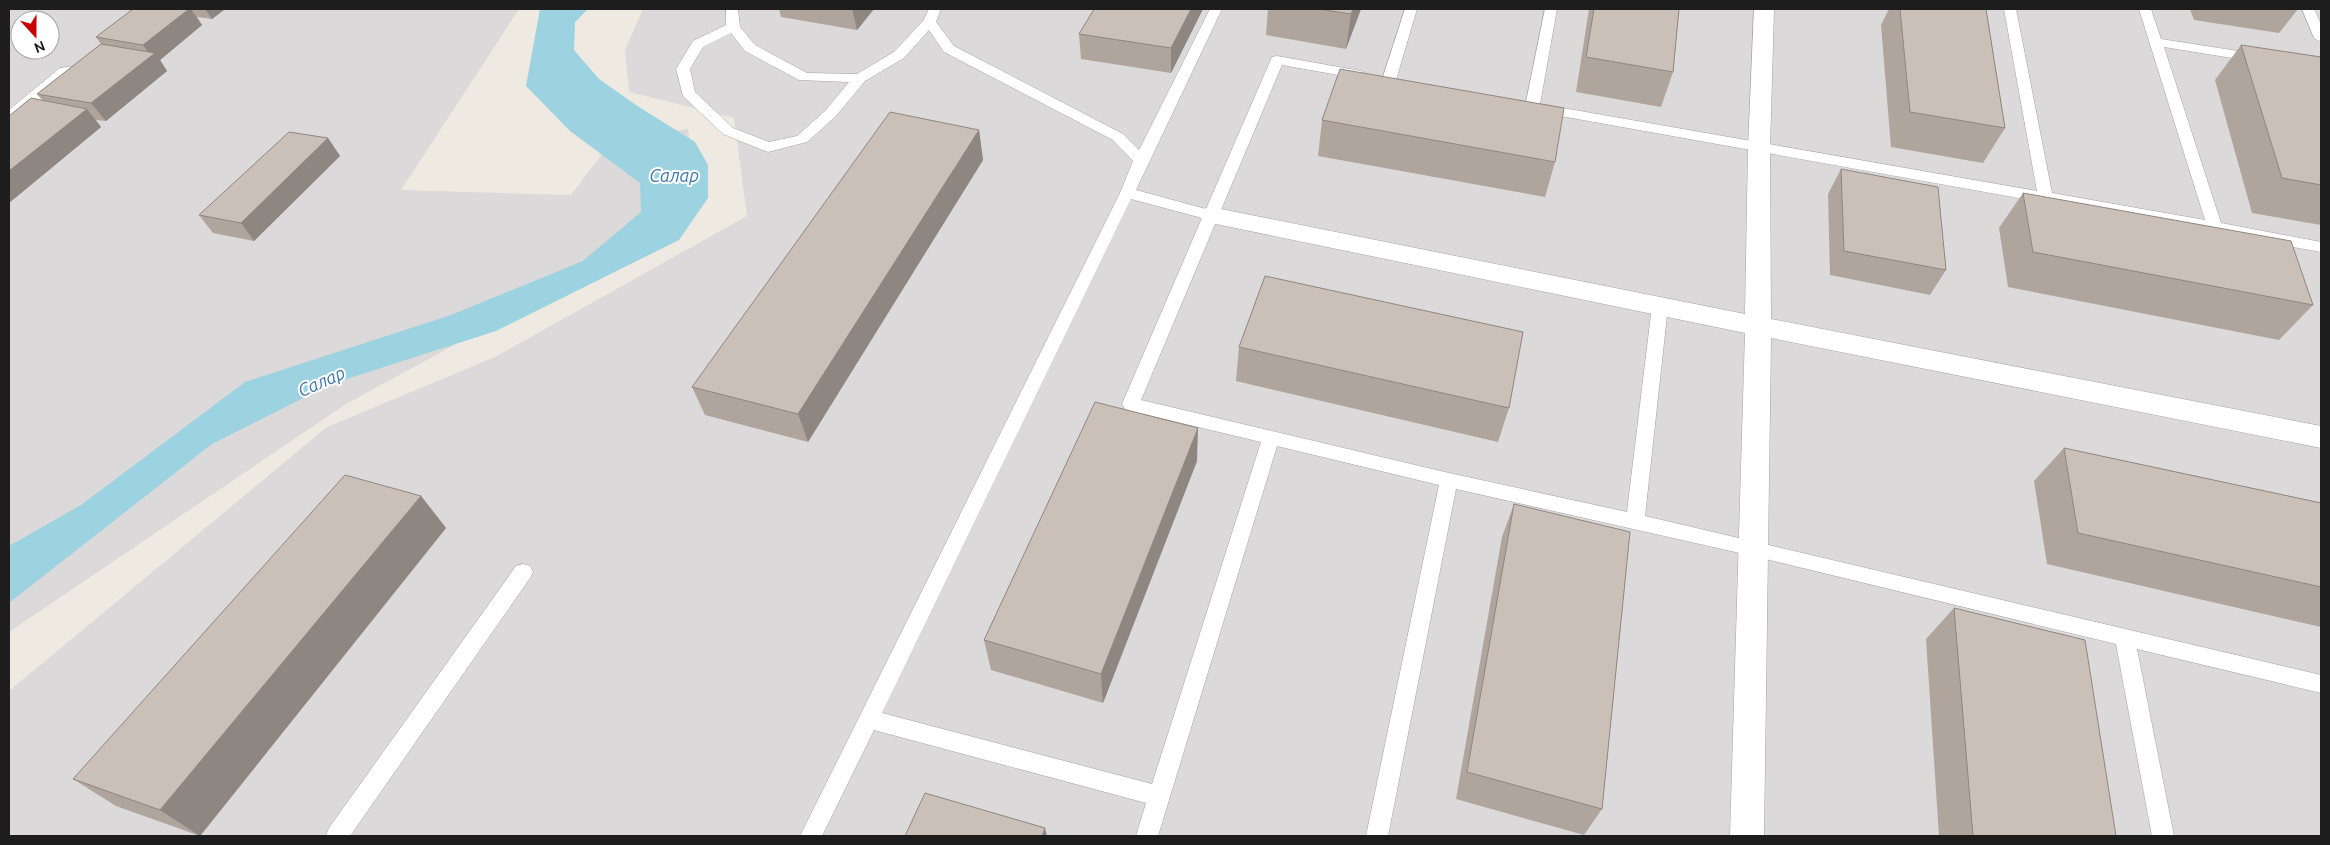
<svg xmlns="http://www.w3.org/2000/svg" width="2330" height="845" font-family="Ubuntu,sans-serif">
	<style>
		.residential { fill: #dbd9d9; fill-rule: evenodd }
		.water { fill: #9dd2e1 }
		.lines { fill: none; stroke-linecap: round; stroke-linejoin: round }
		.lane-casing { stroke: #a4a4a4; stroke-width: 1 }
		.street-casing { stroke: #a4a4a4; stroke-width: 1 }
		.lane { fill: #fff; fill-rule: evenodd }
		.street { fill: #fff; fill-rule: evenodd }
		.wall { fill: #afa59d }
		.shaded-wall { fill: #8e8680 }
		.building { fill: #cbc0b7; stroke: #8e8680 }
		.labels { text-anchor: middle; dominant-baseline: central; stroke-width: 4; stroke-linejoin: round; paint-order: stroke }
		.water-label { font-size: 18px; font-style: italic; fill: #3f77ac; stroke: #fff }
	</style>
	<rect width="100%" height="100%" fill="#efeae1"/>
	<path class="residential" d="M9 9H519L401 190 571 195 611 142 688 129 699 212 346 404 9 632ZM20 20H50V50H20Z
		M643 9H2321V836H9V691L327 427 495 357 747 216 734 118 629 92 625 50Z"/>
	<path class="water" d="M540 9H588L575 22 574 50 599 79 639 107 695 142 708 165V198L679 240 496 331 331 384 212 444 9 603V546L81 505 245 382 451 315 583 261 641 212 640 183 570 131 526 86Z"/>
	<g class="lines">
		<g class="lane-casing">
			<path id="lane" d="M726 9H738L740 27 755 45 807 73 857 74 894 52 923 21 929 9H941L936 22 954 46 1123 134 1139 150 1210 9H1222L1136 190 1206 209 1272 57 1277 56 1361 71 1368 75 1361 79 1282 65 1141 400 1449 473 1627 512 1652 306 1654 302 1660 300 1666 302 1668 306 1645 516 2321 675V693L2137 649 2174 836H2152L2116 644 1753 556 1456 489 1388 836H1366L1439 485 1277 446 1158 836H1136L1146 803 874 730 822 836H800L1120 193 1133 161 1113 140 944 52 929 30 904 58 865 81 835 117 807 142 768 152 723 134 683 96 676 69 693 41 726 25ZM731 33 745 51 799 80 849 82 825 111 797 136 769 142 733 128 695 92 690 69 703 47ZM1131 199 1202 218 1122 404 1125 409 1131 411 1261 442 1152 784 882 713Z
				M1405 9H1417L1396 80 1389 84 1382 80Z
				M1545 9H1557L1540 104 2037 191 2004 9H2016L2052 193 2205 220 2139 9H2151L2161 39 2257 54 2264 58 2257 62 2164 47 2221 223 2321 242V252L1527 110 1525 107Z
				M2302 9H2314L2321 24V42L2314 38Z
				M523 564 530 566 533 572 530 578 350 836H326L329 828 516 566Z"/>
		</g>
		<g class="street-casing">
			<path id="street" d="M1754 9H1774L1770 148 1771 319 2321 426V448L1771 338 1764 836H1730L1745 333 1211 223 1203 221 1199 215 1203 209 1211 207 1745 314 1748 148Z
				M68 67 76 68 79 73 76 78 17 126 9 128V110L60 68Z"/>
		</g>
		<use href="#lane" class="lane"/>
		<use href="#street" class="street"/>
	</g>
	<path class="wall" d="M133 9H225L212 19 197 17 202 25 160 60 167 71 106 121 96 120 101 127 9 203V116L42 100 37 94 101 44 96 37Z
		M779 9H874L857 30 781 17Z
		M1203 9 1171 73 1081 59 1079 34Z
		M1268 9H1361L1346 49 1266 35Z
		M1589 9H1679L1673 72 1661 107 1576 92Z
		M1889 9H1986L2005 128 1983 163 1891 147 1881 25Z
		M2190 9H2298L2279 33 2194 20Z
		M2241 45 2321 57V225L2252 213 2215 80Z
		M1322 120 1555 162 1545 197 1318 156Z
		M979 130 983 160 808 442 705 415 692 387Z
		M328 138 340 156 254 241 213 233 199 215Z
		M1841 169 1946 270 1930 295 1830 275 1828 194Z
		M2023 193 2313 305 2279 340 2008 287 1999 228Z
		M1239 347 1509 408 1498 442 1236 381Z
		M2064 448 2321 503V627L2047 564 2034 481Z
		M1197 461 1103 703 991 670 984 640Z
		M421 496 446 528 200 836 116 806 73 779Z
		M1514 504 1602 809 1584 835 1456 799 1502 537Z
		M1954 608 2116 836H1939L1926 639Z"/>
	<path class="shaded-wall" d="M189 9H191L202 25 160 60 167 71 106 121 91 103 151 56 143 45Z
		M205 9H225L212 19Z
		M852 9H874L857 30Z
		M1191 9H1203L1171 73V48Z
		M1353 9H1361L1346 49 1351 14Z
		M87 109 101 127 9 203V171Z
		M979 130 983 160 808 442 798 414Z
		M328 138 340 156 254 241 241 223Z
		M1198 428 1197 461 1103 703 1101 674Z
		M421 496 446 528 200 836 160 810Z
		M1045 828 1047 836H1042Z"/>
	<path class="building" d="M133 9H189L143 45 96 37Z
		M1094 9H1191L1171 48 1079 34Z
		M1318 9H1353L1351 14Z
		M1594 9H1679L1673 72 1586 57Z
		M1900 9H1986L2005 128 1910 112Z
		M101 44 155 53 91 103 37 94Z
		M2241 45 2321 57V185L2282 178Z
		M1340 69 1564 108 1555 162 1322 120Z
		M31 98 87 109 9 171V116Z
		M890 112 979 130 798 414 692 387Z
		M289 132 328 138 241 223 199 215Z
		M1841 169 1938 187 1946 270 1844 251Z
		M2023 193 2291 241 2313 305 2033 252Z
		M1265 276 1523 332 1509 408 1239 347Z
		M1095 402 1198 428 1101 674 984 640Z
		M2064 448 2321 503V587L2078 533Z
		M345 475 421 496 160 810 73 779Z
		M1514 504 1630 532 1602 809 1467 772Z
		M1954 608 2085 640 2116 836H1973Z
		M925 793 1045 828 1042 836H905Z"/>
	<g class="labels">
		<g class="water-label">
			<text x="674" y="175">Салар</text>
			<text transform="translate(321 381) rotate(-24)">Салар</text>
		</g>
	</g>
	<rect width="2330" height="845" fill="none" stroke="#1d1d1d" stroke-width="20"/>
	<g transform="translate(35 35) rotate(159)"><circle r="24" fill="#ffffff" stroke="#a5a5a5"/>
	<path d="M0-4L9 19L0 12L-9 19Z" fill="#c90002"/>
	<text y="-8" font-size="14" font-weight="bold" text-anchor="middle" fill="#1d1d1d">N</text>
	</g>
</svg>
